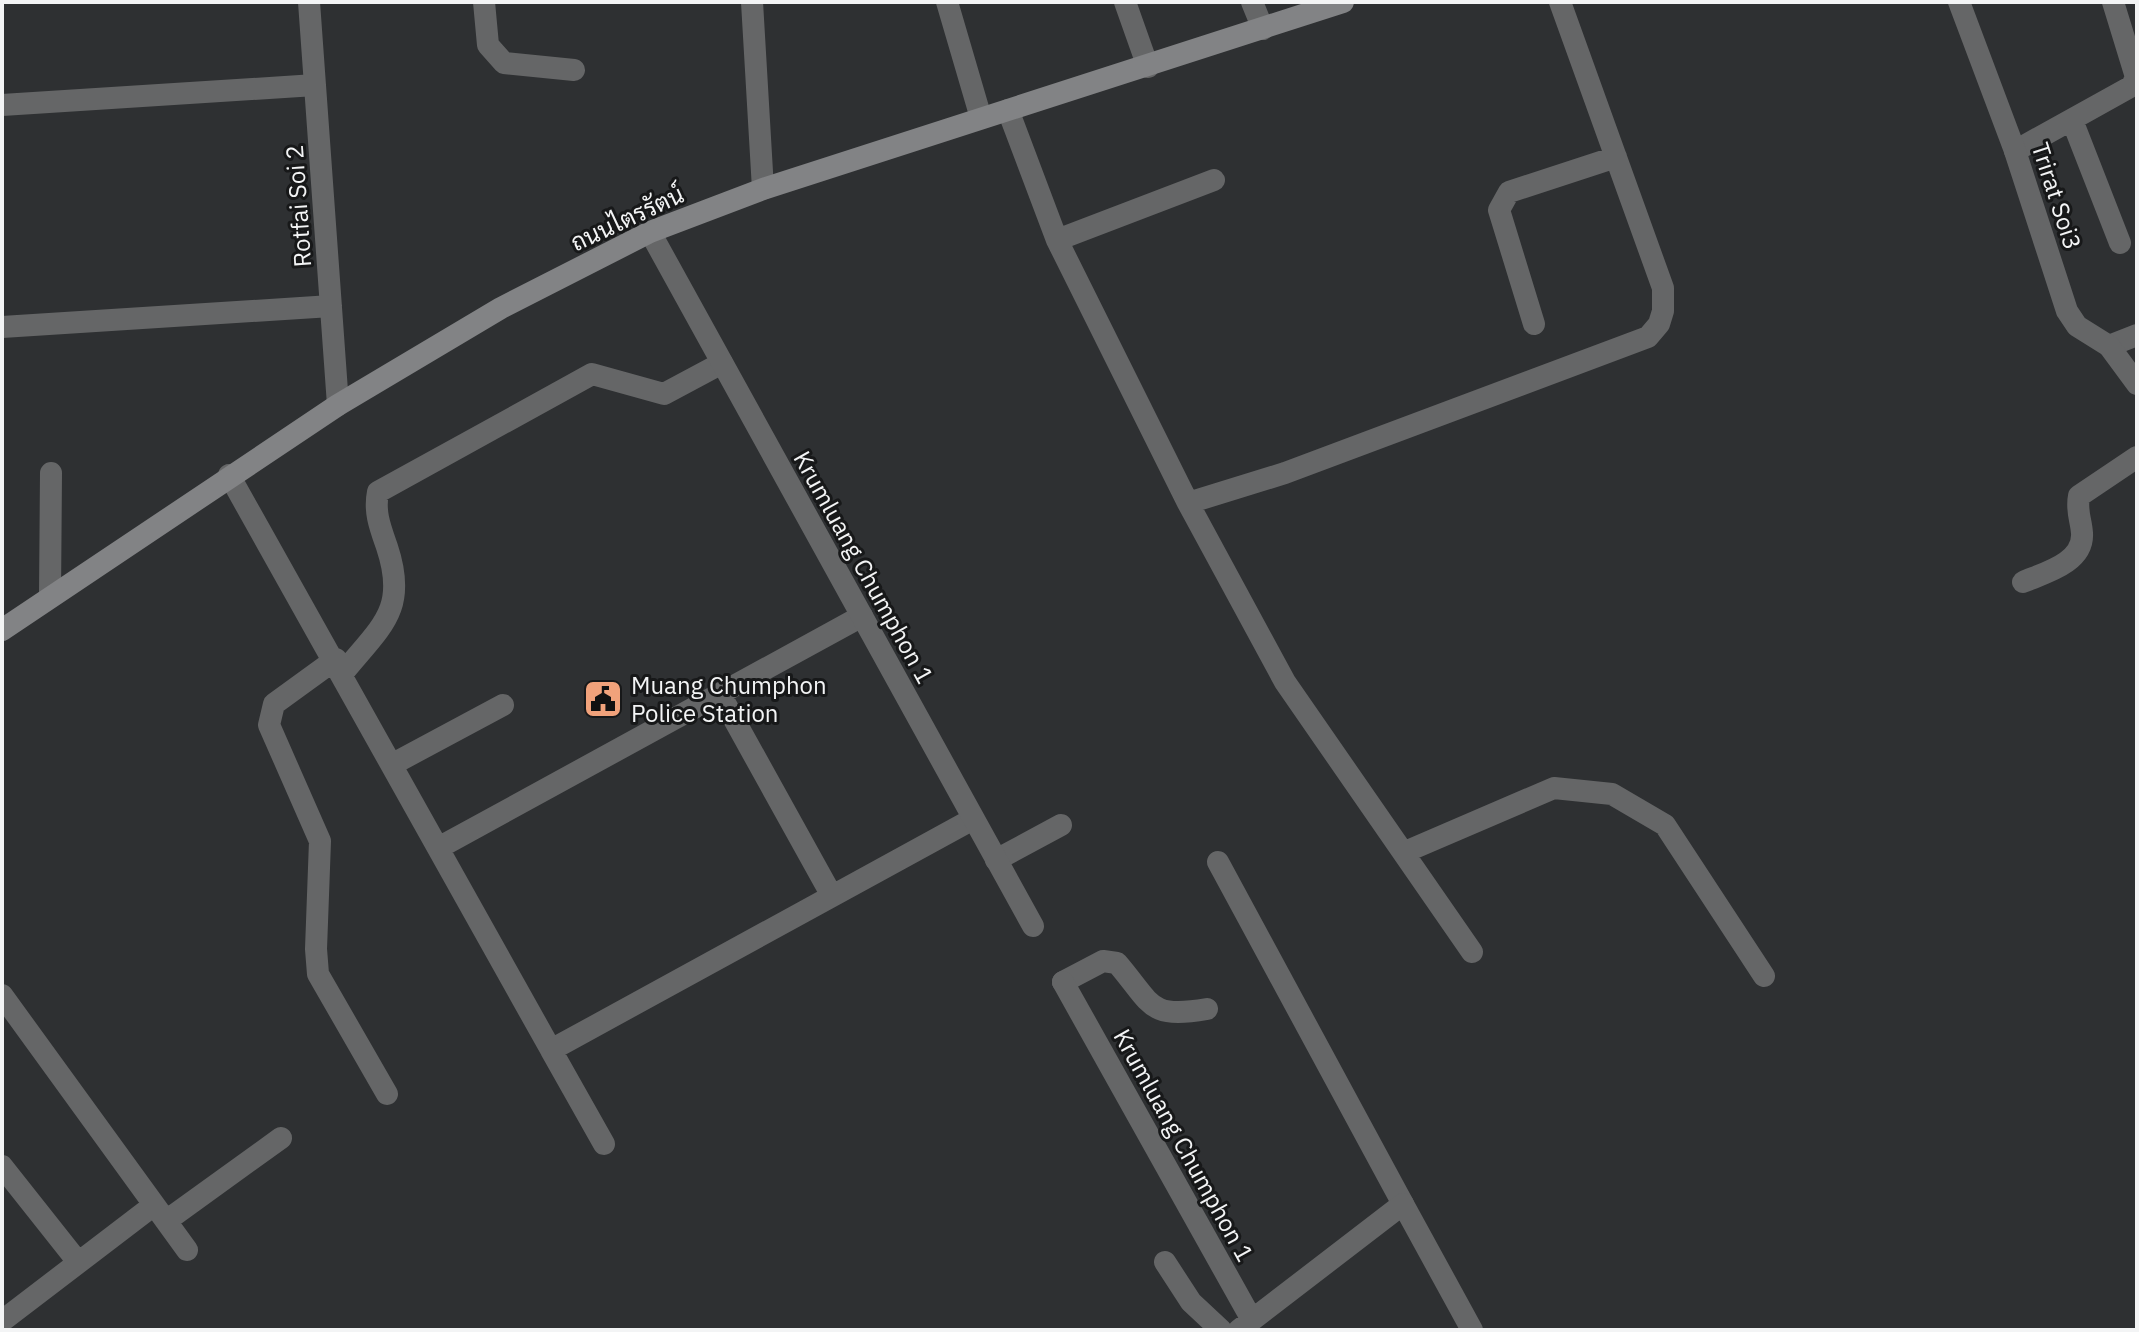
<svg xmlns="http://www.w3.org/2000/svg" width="2139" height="1332" font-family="'IBM Plex Sans',Sarabun,sans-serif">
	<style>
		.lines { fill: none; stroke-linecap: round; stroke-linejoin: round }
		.service { stroke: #656667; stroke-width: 22 }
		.minor { stroke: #656667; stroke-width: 22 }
		.secondary { stroke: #828385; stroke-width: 22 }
		.labels { text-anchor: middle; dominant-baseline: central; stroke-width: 6; stroke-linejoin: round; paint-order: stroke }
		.street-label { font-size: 24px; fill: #f3f4f5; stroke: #171819 }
		.poi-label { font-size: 24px; fill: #f3f4f5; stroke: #171819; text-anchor: start }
	</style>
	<rect width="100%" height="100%" fill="#2e3032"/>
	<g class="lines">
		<path class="service" d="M1252 2 1263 29
			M1008 110 1057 240 1188 503 1285 473 1648 337 1659 324 1663 311V288L1560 2
			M2072 120 2120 243
			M2015 151 2132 86 2136 77 2113 2
			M1057 240 1214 180
			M1534 324 1499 210 1509 192 1616 157
			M2109 346 2137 335
			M229 475 551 1050 973 819
			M1188 503 1285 682 1472 952
			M2023 582C2044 573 2084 563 2082 533 2081 519 2076 511 2079 496L2137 457
			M50 596 51 473
			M336 659 274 704 269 725 320 841 316 949 318 974 387 1094
			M343 673C381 626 408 610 387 547 380 527 374 512 378 492L592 374 664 394 722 363
			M720 694 832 896
			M393 764 503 705
			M440 847 862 616
			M1405 852 1554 788 1612 794 1665 825 1764 976
			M996 860 1061 825
			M1218 862 1403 1204
			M1063 982 1103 961 1117 963C1153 1005 1148 1019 1207 1009
			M2 995 187 1250
			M551 1050 604 1144
			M2 1166 78 1262
			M166 1221 281 1138
			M1165 1262 1191 1302 1221 1330
			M2 1321 154 1205"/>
		<path class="minor" d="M309 2 338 405
			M484 2 488 45 504 63 574 70
			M752 2 763 189
			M947 2 981 118
			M1125 2 1148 67
			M1959 2 2015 151 2067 311 2077 326 2109 346 2137 384
			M2 105 315 85
			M650 232 1033 926
			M2 327 331 306
			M1063 982 1252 1320 1239 1330
			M1252 1320 1403 1204 1472 1330"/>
		<path class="secondary" d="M2 630 338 405 501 308 650 232 763 189 1343 2"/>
	</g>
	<defs>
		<g id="civic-square" transform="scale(2)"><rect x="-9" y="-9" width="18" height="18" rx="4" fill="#f1a27b" stroke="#171819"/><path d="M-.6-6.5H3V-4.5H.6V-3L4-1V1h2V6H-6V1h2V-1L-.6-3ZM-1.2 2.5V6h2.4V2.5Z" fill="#111"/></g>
	</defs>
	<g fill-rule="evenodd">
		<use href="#civic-square" x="603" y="699"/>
	</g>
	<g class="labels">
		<g class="street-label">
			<text transform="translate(2057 196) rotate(72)">Trirat Soi3</text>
			<text transform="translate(298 206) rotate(-94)">Rotfai Soi 2</text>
			<text transform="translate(627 218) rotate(-25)">ถนนไตรรัตน์</text>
			<text transform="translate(864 567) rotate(61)">Krumluang Chumphon 1</text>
			<text transform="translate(1184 1145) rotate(61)">Krumluang Chumphon 1</text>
		</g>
		<g class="poi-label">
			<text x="631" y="685">Muang Chumphon<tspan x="631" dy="28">Police Station</tspan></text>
		</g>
	</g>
	<rect width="2139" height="1332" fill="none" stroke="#f3f4f5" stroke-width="8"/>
</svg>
